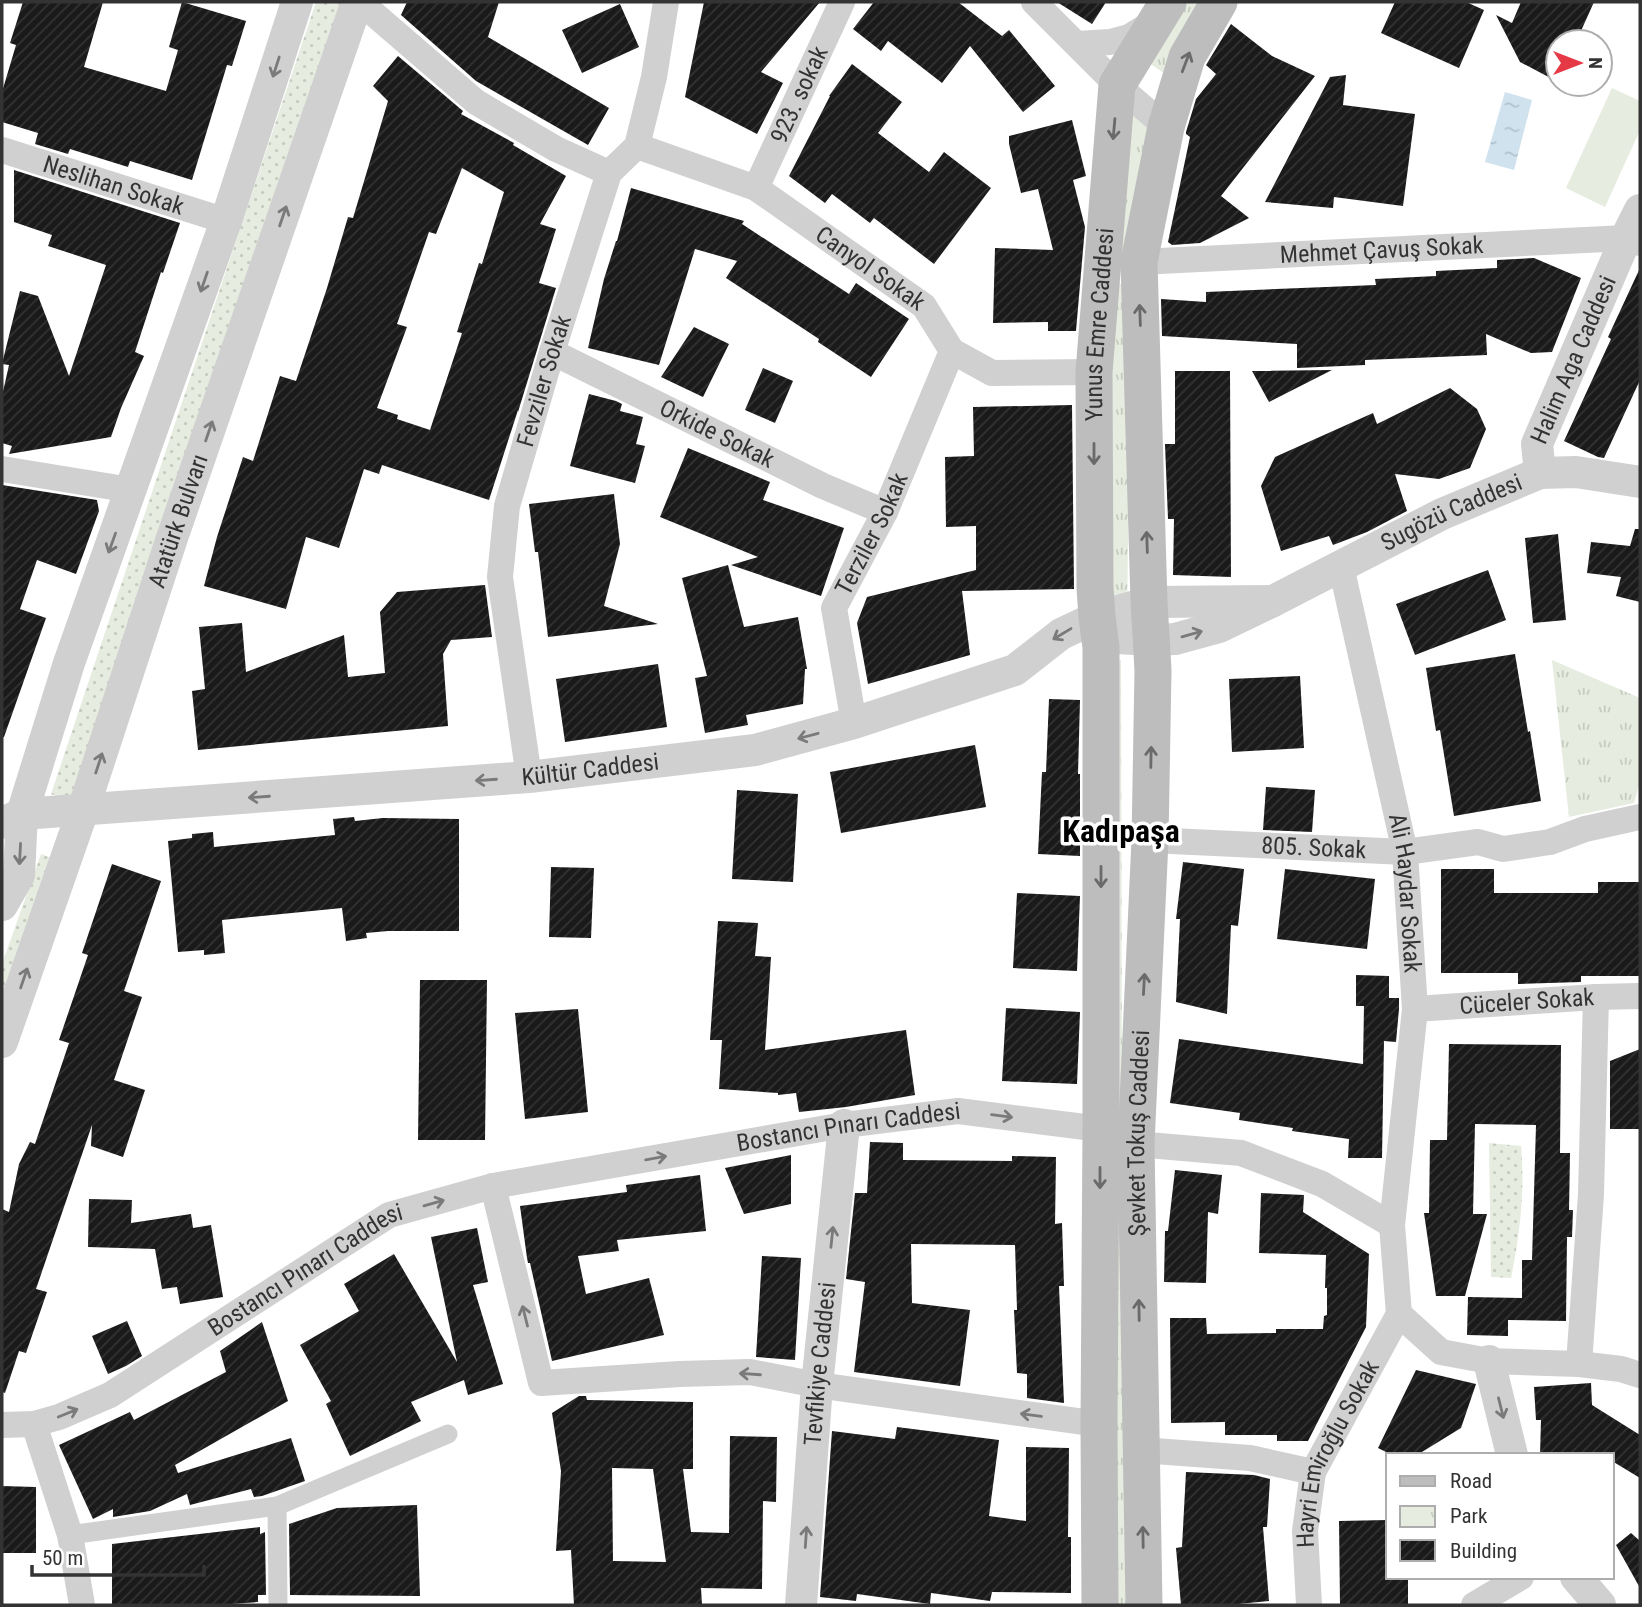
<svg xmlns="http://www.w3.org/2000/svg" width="1642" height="1607" font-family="'Roboto Condensed',sans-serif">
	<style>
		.grass { fill: url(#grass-dots) }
		.park { fill: url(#park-tufts) }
		.pitch { fill: #e6ecdf }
		.water { fill: url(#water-ripples) }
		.building { fill: url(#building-hatch); fill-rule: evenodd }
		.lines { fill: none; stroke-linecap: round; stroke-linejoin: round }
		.pedestrian { stroke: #d0d0d0; stroke-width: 19 }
		.minor { stroke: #d0d0d0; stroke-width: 26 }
		.tertiary { stroke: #d0d0d0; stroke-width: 32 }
		.secondary { stroke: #bdbdbd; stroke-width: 37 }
		.oneway { stroke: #6a6a6a }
		.oneway2 { stroke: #7a7a7a }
		.labels { text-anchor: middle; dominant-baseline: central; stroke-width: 7; stroke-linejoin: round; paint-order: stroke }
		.street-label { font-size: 24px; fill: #333; stroke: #fff }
		.district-label { font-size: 32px; font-weight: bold; fill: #000; stroke: #fff }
	</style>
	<defs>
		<pattern id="grass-dots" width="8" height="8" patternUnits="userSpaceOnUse" patternTransform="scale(1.75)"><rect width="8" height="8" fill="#e6ecdf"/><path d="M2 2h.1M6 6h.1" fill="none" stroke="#c6cbc0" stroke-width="1.8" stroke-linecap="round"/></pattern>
		<pattern id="park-tufts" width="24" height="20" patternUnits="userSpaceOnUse" patternTransform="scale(1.75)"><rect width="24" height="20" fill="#e6ecdf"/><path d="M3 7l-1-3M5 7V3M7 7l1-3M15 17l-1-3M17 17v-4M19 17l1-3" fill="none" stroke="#c6cbc0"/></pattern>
		<pattern id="water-ripples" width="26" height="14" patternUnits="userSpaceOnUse" patternTransform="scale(1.75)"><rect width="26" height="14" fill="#cfe2ee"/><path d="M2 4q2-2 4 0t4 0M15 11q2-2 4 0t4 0" fill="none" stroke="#b2c2cd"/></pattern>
		<pattern id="building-hatch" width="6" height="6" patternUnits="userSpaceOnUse" patternTransform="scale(1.75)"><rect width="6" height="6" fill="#1a1a1a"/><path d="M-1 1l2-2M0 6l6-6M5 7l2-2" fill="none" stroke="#333"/></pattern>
	</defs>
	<rect width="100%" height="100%" fill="#fff"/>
	<path class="grass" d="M316 2H350L76 802 51 794Z
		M41 854 55 859 2 1010V964Z
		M1489 1143 1521 1146C1525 1191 1520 1233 1511 1278L1491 1277Z"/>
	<path class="park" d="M1182 2H1208L1168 76 1145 60Z
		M1123 100 1158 130 1131 274 1109 272Z
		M1109 284H1131L1127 625H1105Z
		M1121 660 1122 1110H1109V661Z
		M1552 660 1640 698V783L1634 803 1569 817Z
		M1111 1146 1123 1148 1130 1605H1118Z"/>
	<path class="pitch" d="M1612 88 1640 101V130L1605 207 1566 188Z"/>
	<path class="water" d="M1505 92 1532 100 1514 170 1485 162Z"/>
	<path class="building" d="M23 2H103L84 67 166 91 178 50 169 47 182 2 246 21 232 66 227 65 192 180 130 161 128 167 70 149 68 154 35 144 38 133 2 122V92L16 45 10 43Z
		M407 2H499L488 37 609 108 588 145 476 81 401 15Z
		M704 2H820L761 72 783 83 757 134 685 97Z
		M874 2H958L1002 36 1009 30 1055 86 1023 112 970 46 942 83 888 41 881 51 853 29Z
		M1057 2H1106L1092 24Z
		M1395 2H1466L1484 10 1459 68 1381 33Z
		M1521 2H1594L1576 42H1558V82L1520 62 1496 15 1512 23Z
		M620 4 639 47 582 73 562 30Z
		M1231 24 1272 56 1315 76 1221 196 1249 218 1200 243 1172 245 1168 242 1190 137 1186 134V132L1196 99 1216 74 1206 65Z
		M398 56 463 111 461 114 514 143 513 145 566 176 540 224 556 229 539 283 556 288 518 412V410L489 500 382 465 379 474 364 469 339 548 306 537 286 609 204 586 217 537 243 457 253 461 280 376 296 381 327 288 348 217 353 218 388 101 373 86ZM462 168 504 192 482 264 479 263 457 332 462 333 430 430 397 419 398 415 377 408 407 327 397 324 429 232 436 234Z
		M852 64 902 102 878 133 929 172 944 152 991 188 934 264 874 218 870 223 832 194 825 203 789 176 830 96H829Z
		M1346 75 1343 105 1415 114 1403 206 1334 197 1333 208 1265 202 1330 77Z
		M1072 120 1086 176 1073 180 1085 227 1076 331H1048V322L993 323 995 248 1053 250 1038 189 1021 193 1009 144V136Z
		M14 170 180 223 163 273 161 272 135 352 144 356 121 408 111 437 9 454 12 446 2 443V396L9 365 2 364 20 291 38 296 69 376 106 265 48 246 52 235 14 222Z
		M631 188 744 221 742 224 849 294 856 283 909 319 871 377 818 342 819 339 726 278 737 261 695 249 659 365 588 348 604 279 616 241H617Z
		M1534 258 1581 278 1552 352 1531 353 1486 334 1487 355 1365 360V365L1297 368V344L1162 336 1161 299 1206 302V292L1376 285 1375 279 1436 276V271L1497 268V260Z
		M1640 268V380L1604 458 1598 457 1564 441 1611 339 1608 337Z
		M694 327 729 344 703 397 661 377Z
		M763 368 793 381 775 423 745 410Z
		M1332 370 1269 402 1252 371Z
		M1175 371H1230L1231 577 1173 575 1174 519H1168L1165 444H1175Z
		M1450 388 1477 409 1486 429 1470 468 1439 479 1395 474 1407 511 1367 532 1333 545 1329 536 1281 551 1261 486 1275 457 1373 413 1377 424Z
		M589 394 616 401 622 404 620 411 643 417 636 444 645 446 635 483 570 466Z
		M1072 405 1074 589 962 591 970 655 868 684 857 623 867 597 976 570V526L946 527 945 457 974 456 973 407Z
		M688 448 770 482 763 500 844 528 821 596 731 565 758 557 660 517Z
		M2 485 97 500 99 511 76 574 37 560 20 609 46 618 4 737H2Z
		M614 494 620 544 604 606 658 624 548 637 538 552H535L529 504Z
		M1635 529H1640V602L1616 596 1621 577 1587 573 1591 542 1630 546Z
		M1558 534 1566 620 1533 623 1525 538Z
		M728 565 744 627 798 617 807 669H805L803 704 746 715 748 725 705 733 695 678 707 676 682 578Z
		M1488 570 1506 620 1415 655 1396 604Z
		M485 585 492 637 451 640 443 654 448 726 198 750 192 691 205 689 199 627 242 623 246 672 344 635 348 677 385 673 380 612 397 592Z
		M1515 654 1528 732 1530 731 1541 801 1454 816 1440 730 1436 731 1426 668Z
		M658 664 667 727 565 742 556 679Z
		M1300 676 1304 748 1232 752 1229 679Z
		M1049 699 1080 700 1078 774H1080V856L1038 854 1042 772H1046Z
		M975 745 986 807 841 833 830 772Z
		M1266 787 1315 790 1312 832 1263 830Z
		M737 790 798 794 793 882 732 879Z
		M354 817 355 821 383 818 459 819V931H388L366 933 367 938 346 941 342 908 222 920 225 953 204 955V950L178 952 168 841 192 838V834L213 832 214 847 335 835 333 819Z
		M1183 862 1244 869 1238 926 1231 925 1227 1014 1176 1002 1180 919H1176Z
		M112 864 161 881 124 991 142 997 114 1080 145 1090 123 1157 91 1146 92 1125 36 1289 47 1292 26 1353 19 1351 5 1393 2 1392V1209L9 1212 19 1164 30 1142 35 1144 69 1043 59 1040 88 955 82 953Z
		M551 867 594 868 591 938 549 937Z
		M1285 869 1375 879 1367 949 1277 939Z
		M1441 869H1494V893H1598V882H1640V976H1581V982L1518 984V973H1441Z
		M1017 893 1080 896 1077 971 1013 968Z
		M718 921 758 923 755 956 771 957 765 1050 906 1030 915 1095 846 1107 799 1112 796 1093 778 1095V1093L719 1089 722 1040H710Z
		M1356 975 1389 976V998H1399V1009L1396 1042 1384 1041 1382 1158H1348L1349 1139 1292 1131 1293 1128 1239 1120 1240 1113 1170 1103 1179 1039 1363 1064 1364 1006H1356Z
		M420 980H487L485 1140H418Z
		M1006 1008 1080 1012 1077 1084 1002 1081Z
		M578 1009 588 1112 525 1119 515 1013Z
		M1449 1044 1561 1045 1560 1153H1570L1569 1210H1573L1572 1237H1567L1566 1321 1508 1320V1336L1467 1335 1468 1297 1522 1298V1260H1532L1536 1125 1475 1124 1473 1214H1487L1465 1296H1436L1424 1213H1429L1430 1140H1447Z
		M1640 1049V1129H1610V1061Z
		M870 1142 903 1143V1160L1012 1161V1156L1056 1157 1055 1224 1062 1223 1064 1286H1059L1064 1403 1027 1398V1374L1017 1373 1014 1310H1017L1015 1245 911 1244 912 1303 970 1310 960 1386 854 1372 865 1282 846 1279 855 1193H867Z
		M791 1155V1204L744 1214 725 1168Z
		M1175 1170 1222 1175 1218 1214 1208 1212 1206 1283 1164 1282 1165 1231H1168Z
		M700 1175 706 1231 617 1240 619 1251 578 1256 586 1294 649 1278 664 1335 552 1361 530 1263H528L527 1258 520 1206 627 1192 626 1185Z
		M1261 1193 1304 1195 1303 1212 1369 1254 1366 1327 1308 1441H1277V1435H1225V1422L1171 1423 1170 1318H1206L1207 1334 1276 1333V1329H1323L1324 1316 1327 1315V1288H1325L1326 1255 1259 1253Z
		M89 1199 132 1200 131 1223 191 1214 193 1228 211 1225 223 1297 180 1304 177 1287 162 1289 155 1249 88 1247Z
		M477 1228 488 1282 473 1285 503 1384 468 1395 464 1380 411 1402 421 1421 350 1456 326 1404 331 1401 300 1345 359 1311 344 1284 394 1254 457 1362 431 1237Z
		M762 1256 801 1258 795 1360 756 1357Z
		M127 1321 142 1356 126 1366 108 1374 92 1336Z
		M262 1322 288 1401 175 1465 178 1473 291 1438 305 1481 262 1496 254 1497 251 1489 190 1505 187 1494 150 1511 113 1517V1509L93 1519 59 1445 130 1412 134 1420 226 1372 220 1351Z
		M1416 1370 1476 1384 1461 1428 1417 1455H1392L1378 1448Z
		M1591 1383 1592 1405 1640 1435V1478L1612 1461V1455H1540L1541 1420H1536L1534 1387Z
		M579 1396H586L587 1400 693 1402V1469H683L691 1532 729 1533 730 1436 777 1437 776 1502 763 1501 762 1589 701 1588 702 1605H574L571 1550 556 1551 561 1471 552 1413ZM612 1468 653 1469 666 1562 613 1561Z
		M897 1427 999 1440 989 1516 1026 1521V1447L1069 1448 1068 1537H1071V1593L992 1592 990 1601 931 1593 930 1604 857 1594 856 1601 820 1597 832 1431 895 1439Z
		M1186 1472 1254 1475 1270 1479 1267 1527H1263L1269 1601 1228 1605H1181L1176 1548 1182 1547Z
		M2 1486 36 1487V1553H2Z
		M417 1505 420 1596 290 1595 289 1524 337 1508Z
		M1388 1520V1577H1408V1605H1340L1339 1521Z
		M260 1527V1534L265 1532 266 1595H258V1602L218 1605H112V1544Z
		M1631 1533 1640 1541V1588L1616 1545Z"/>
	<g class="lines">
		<path class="pedestrian" d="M277 1506 448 1434
			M70 1535 277 1506 278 1605"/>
		<g class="minor">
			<path d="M360 2 476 102 556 149 609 173"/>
			<path d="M1034 2 1117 85 1166 127"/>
			<path d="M1077 44 1110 42 1129 37 1155 21"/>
			<path id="s1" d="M637 146 756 188 924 306 952 351 992 373 1094 372"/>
			<path id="s2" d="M2 150 226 221"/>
			<path id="s3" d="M756 188 842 2"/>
			<path id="s4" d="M1139 262 1626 238 1640 243"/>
			<path id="s5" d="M552 352 823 486 885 512"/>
			<path d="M2 469 131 490"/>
			<path id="s6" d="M1341 566 1405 852 1415 1009 1392 1225"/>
			<path id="s7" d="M854 723 834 608 885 512 952 351"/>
			<path id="s8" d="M529 777 500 577 507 506 552 352 609 173 637 146 654 77 666 2"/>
			<path id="s9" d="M1150 840 1405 852 1478 842 1503 849 1550 842 1585 829 1640 817"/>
			<path id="s10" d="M1415 1009 1596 997 1640 996"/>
			<path d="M493 1186 541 1383 680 1374 750 1372 817 1385 1099 1424"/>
			<path d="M1579 1364 1591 1194 1596 997"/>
			<path d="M34 1424 70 1535 82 1605"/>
			<path id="s11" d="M2 1425 34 1424 59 1417 110 1395 389 1215 493 1186 844 1125 958 1111 1101 1129 1136 1144 1241 1153 1322 1184 1392 1225 1399 1314 1441 1352 1489 1361 1579 1364 1621 1369 1640 1375"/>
			<path d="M1141 1450 1250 1458 1313 1472"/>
			<path id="s12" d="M1309 1605 1305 1531 1313 1472 1399 1314"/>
			<path d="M1474 1605 1521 1577"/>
		</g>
		<g class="tertiary">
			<path id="s13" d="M1540 473 1537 444 1626 238 1640 210"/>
			<path id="s14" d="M1100 637 1151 640 1175 639 1219 627 1273 601 1442 514 1540 473 1576 472 1640 482"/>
			<path id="s15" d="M2 823 22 814 529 777 755 750 854 723 1015 670 1061 634 1097 617 1149 602 1273 601"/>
			<path d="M2 905 19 875 22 814 69 663 226 221 297 2"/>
			<path id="s16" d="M2 1042 83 810 172 538 357 2"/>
			<path d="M1489 1361 1512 1455"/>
			<path d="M1576 1577 1600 1605"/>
			<path id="s17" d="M801 1605 817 1385 844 1125"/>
		</g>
		<g class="secondary">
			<path id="s18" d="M1100 1605 1099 1424 1101 1129V647L1097 617 1095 588 1094 372 1117 85 1168 2"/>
			<path id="s19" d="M1144 1605 1136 1144 1150 840 1153 670 1149 602 1139 262 1166 127 1187 57 1219 2"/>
		</g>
	</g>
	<defs><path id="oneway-shaft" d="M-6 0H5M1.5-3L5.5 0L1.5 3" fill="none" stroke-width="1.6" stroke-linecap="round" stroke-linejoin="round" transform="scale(1.75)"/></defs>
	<g class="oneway">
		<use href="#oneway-shaft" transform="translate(1186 62) rotate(-69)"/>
		<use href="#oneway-shaft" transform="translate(1114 129) rotate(95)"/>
		<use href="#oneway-shaft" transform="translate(1140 315) rotate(-92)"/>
		<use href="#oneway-shaft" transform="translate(1094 454) rotate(90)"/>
		<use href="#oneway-shaft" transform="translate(1147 542) rotate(-92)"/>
		<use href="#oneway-shaft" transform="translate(1151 757) rotate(-89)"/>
		<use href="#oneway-shaft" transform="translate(1101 877) rotate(90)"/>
		<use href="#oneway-shaft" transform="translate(1144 984) rotate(-87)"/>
		<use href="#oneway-shaft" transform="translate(1100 1178) rotate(90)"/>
		<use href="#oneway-shaft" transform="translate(1139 1310) rotate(-91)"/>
		<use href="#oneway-shaft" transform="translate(1143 1537) rotate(-91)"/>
	</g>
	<g class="oneway2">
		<use href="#oneway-shaft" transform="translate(276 67) rotate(108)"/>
		<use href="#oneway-shaft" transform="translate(283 216) rotate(-71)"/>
		<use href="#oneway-shaft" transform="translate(204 282) rotate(109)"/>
		<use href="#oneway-shaft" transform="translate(209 431) rotate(-71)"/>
		<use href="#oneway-shaft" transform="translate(112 543) rotate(110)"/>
		<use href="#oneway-shaft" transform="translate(1062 634) rotate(149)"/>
		<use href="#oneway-shaft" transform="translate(1192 634) rotate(-16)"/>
		<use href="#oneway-shaft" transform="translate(808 736) rotate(165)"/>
		<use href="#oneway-shaft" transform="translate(99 763) rotate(-72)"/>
		<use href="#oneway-shaft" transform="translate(486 780) rotate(176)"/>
		<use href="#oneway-shaft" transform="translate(259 797) rotate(176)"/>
		<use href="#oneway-shaft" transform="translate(20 854) rotate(93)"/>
		<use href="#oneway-shaft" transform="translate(24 978) rotate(-71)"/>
		<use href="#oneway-shaft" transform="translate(1002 1116) rotate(7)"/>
		<use href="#oneway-shaft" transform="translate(656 1158) rotate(-10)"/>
		<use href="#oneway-shaft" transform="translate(434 1203) rotate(-16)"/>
		<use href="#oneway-shaft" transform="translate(832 1237) rotate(-84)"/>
		<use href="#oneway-shaft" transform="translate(525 1316) rotate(-104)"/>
		<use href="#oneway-shaft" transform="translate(750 1374) rotate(-176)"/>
		<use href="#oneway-shaft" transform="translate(1501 1408) rotate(76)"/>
		<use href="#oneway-shaft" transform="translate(68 1413) rotate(-22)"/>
		<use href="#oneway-shaft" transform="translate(1031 1415) rotate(-172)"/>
		<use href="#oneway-shaft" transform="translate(806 1537) rotate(-86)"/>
	</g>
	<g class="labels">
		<g class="street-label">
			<text stroke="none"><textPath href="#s3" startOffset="103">923. sokak</textPath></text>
			<text stroke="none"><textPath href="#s2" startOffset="117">Neslihan Sokak</textPath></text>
			<text stroke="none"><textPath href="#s4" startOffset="243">Mehmet Çavuş Sokak</textPath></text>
			<text stroke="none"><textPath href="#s1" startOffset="266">Canyol Sokak</textPath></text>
			<text stroke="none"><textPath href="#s18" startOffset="1281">Yunus Emre Caddesi</textPath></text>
			<text stroke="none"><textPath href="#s13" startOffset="121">Halim Aga Caddesi</textPath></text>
			<text stroke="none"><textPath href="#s8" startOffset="404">Fevziler Sokak</textPath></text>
			<text stroke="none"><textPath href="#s5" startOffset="184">Orkide Sokak</textPath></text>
			<text stroke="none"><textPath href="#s14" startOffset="380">Sugözü Caddesi</textPath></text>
			<text stroke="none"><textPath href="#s16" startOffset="550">Atatürk Bulvarı</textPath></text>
			<text stroke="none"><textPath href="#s7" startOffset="200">Terziler Sokak</textPath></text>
			<text stroke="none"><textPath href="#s15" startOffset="592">Kültür Caddesi</textPath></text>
			<text stroke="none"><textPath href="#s9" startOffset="164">805. Sokak</textPath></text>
			<text stroke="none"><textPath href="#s6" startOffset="334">Ali Haydar Sokak</textPath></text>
			<text stroke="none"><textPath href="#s10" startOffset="112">Cüceler Sokak</textPath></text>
			<text stroke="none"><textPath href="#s11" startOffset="914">Bostancı Pınarı Caddesi</textPath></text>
			<text stroke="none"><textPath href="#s19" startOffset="472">Şevket Tokuş Caddesi</textPath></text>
			<text stroke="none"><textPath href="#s11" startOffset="346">Bostancı Pınarı Caddesi</textPath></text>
			<text stroke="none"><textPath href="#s17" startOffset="242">Tevfikiye Caddesi</textPath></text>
			<text stroke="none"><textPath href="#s12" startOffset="158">Hayri Emiroğlu Sokak</textPath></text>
		</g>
		<g class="district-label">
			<text x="1121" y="831">Kadıpaşa</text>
		</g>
	</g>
	<rect width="1642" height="1607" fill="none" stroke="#333333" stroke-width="7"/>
	<rect x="1386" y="1453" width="228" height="126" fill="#ffffff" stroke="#adadad" stroke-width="2"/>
	<rect x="1400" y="1476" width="35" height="10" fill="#bdbdbd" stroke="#adadad" stroke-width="2"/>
	<text x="1450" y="1488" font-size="21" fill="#333333">Road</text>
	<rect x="1400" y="1506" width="35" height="21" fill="url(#park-tufts)" stroke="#adadad" stroke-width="2"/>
	<text x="1450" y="1523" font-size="21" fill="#333333">Park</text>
	<rect x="1400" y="1540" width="35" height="21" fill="url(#building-hatch)" stroke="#adadad" stroke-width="2"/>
	<text x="1450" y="1558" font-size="21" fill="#333333">Building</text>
	<g transform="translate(1579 63) rotate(90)"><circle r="33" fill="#ffffff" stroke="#adadad" stroke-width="2"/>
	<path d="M0-5L12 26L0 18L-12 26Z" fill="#e63946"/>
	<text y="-10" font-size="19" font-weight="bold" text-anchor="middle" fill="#333333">N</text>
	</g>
	<path d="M32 1565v10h172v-10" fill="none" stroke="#333333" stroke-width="3.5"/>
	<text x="42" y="1565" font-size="21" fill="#333333" stroke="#ffffff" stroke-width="5" paint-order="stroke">50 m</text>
</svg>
